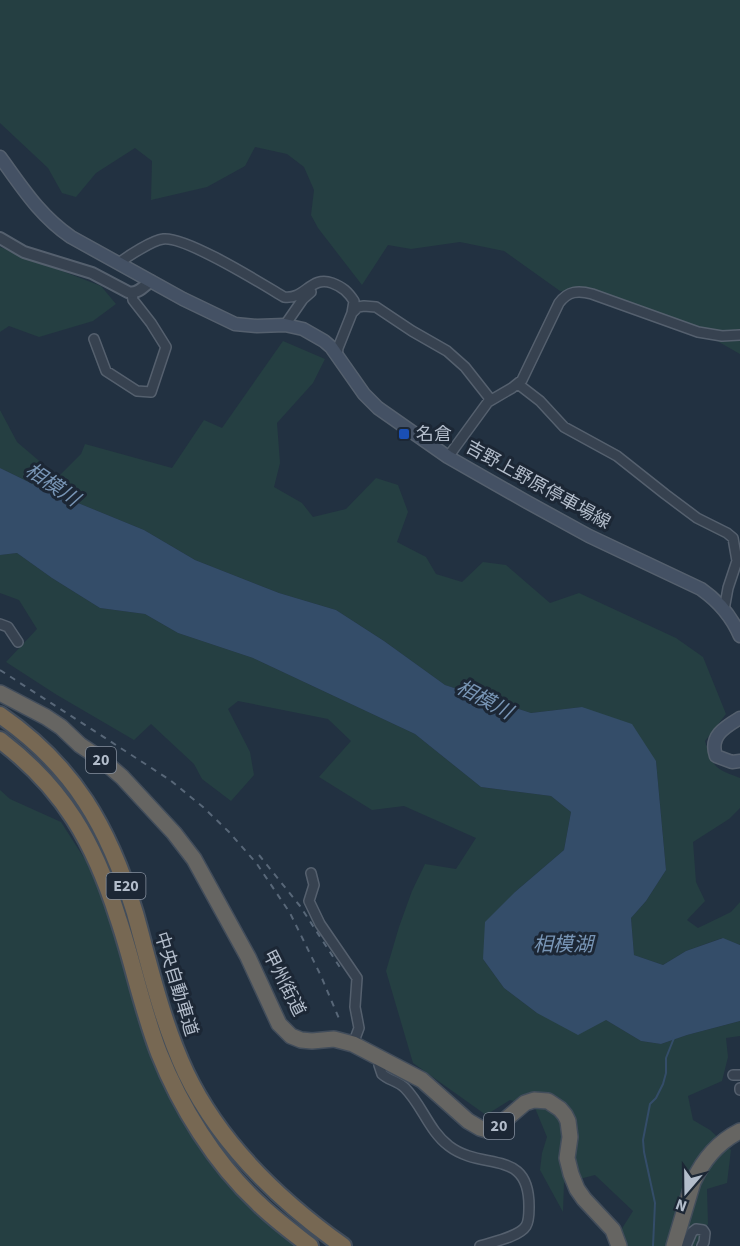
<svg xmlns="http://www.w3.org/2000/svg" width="740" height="1246" font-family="'Source Sans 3','Noto Sans JP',sans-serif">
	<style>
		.green { fill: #253f42 }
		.water { fill: #344d69 }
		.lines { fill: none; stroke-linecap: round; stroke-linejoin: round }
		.stream { stroke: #344d69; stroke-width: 2 }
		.minor-casing { stroke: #55606e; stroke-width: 12 }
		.tertiary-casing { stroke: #55606e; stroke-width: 14 }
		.secondary-casing { stroke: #55606e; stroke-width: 15 }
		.trunk-casing { stroke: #424d5b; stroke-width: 18 }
		.motorway-casing { stroke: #424d5b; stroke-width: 20 }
		.minor { stroke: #374250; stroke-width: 9 }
		.tertiary { stroke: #374250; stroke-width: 10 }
		.secondary { stroke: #445164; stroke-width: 12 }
		.trunk { stroke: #666562; stroke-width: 15 }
		.motorway { stroke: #776853; stroke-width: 16 }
		.rail { stroke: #586778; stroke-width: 2; stroke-dasharray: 6 6; stroke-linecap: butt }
		.transit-dot { fill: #1a4fb4; stroke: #1c2735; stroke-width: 2 }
		.labels { text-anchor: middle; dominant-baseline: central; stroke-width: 6; stroke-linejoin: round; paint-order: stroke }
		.shield { fill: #1c2735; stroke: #86909e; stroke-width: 1.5 }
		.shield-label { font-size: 16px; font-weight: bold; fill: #b3bdcb }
		.poi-label { font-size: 18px; fill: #b3bdcb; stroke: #1c2735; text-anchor: start }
		.street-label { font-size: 18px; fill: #b3bdcb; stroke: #1c2735 }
		.water-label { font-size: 20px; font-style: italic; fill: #7895b5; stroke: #1c2735 }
	</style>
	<rect width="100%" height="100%" fill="#223141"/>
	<path class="green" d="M0 0H740V354L703 333 625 300 560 291 504 251 460 242 411 249 388 245 362 285 318 228 311 215 314 190 304 167 287 154 255 147 245 166 207 187 151 200 152 161 135 148 96 173 76 197 62 193 48 168 0 123Z
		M0 247 101 286 116 304 93 321 39 337 9 326 0 332Z
		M283 341 325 359 313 383 277 423 280 463 274 487 302 503 313 517 346 509 376 478 398 485 408 512 397 542 426 557 436 574 462 582 483 562 506 565 550 603 579 593 676 638 703 657 726 714 705 741C713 768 714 768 740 778V808L729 819 693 842 696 882 705 901 687 920 698 928 731 912 740 902V945L722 938 686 951 663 965 634 955 631 918 646 901 666 870 656 761 582 707 531 713 445 685 384 641 336 610 279 593 195 560 144 530 39 487 0 468V410L17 442 58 477 81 454 85 444 172 468 204 420 222 428Z
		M17 553 52 578 100 608 145 614 178 633 253 658 415 734 481 787 551 796 571 812 564 850 515 892 483 959 504 988 537 1013 606 1020 641 1041 661 1044 687 1035 740 1021V1036L726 1038 728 1057 722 1081 688 1096 693 1120 710 1130 731 1150 727 1183 707 1189 708 1224 695 1246H611L633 1211 595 1175 564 1183 563 1212 540 1170 542 1153 547 1137 535 1108 510 1100 486 1115 413 1063 386 971 399 927 412 891 425 864 456 869 476 838 404 806 372 810 319 777 351 741 328 719 238 701 228 709 250 752 254 775 231 801 202 779 194 764 151 724 134 740 57 695 6 662 37 629 19 600 0 593V555Z
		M0 790 10 799 61 822 86 861 112 917 128 971 226 1181 258 1215 295 1246H0Z"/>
	<path class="water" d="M0 468 39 487 144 530 195 560 279 593 336 610 384 641 445 685 531 713 582 707 632 724 656 761 666 870 646 901 631 918 634 955 663 965 686 951 723 938 740 945V1021L687 1035 661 1044 641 1041 606 1020 578 1035 537 1013 504 988 483 959 485 922 515 892 564 850 571 812 551 796 481 787 415 734 253 658 178 633 145 614 100 608 52 578 17 553 0 555Z"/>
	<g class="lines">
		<path class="stream" d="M653 1246 655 1203 644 1152 643 1140 650 1104 656 1098 663 1084 666 1073V1058L674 1038"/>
		<g class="minor-casing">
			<path id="minor" d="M119 263C128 256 153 240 163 239 186 236 262 284 284 297 305 300 311 275 332 283 343 287 348 292 354 301L352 313
				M285 325 303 299 311 292
				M94 339 106 371 137 391 151 392 166 347 151 323 133 300 132 294
				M337 356 338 348 352 313 358 307 364 306 376 307 412 331 447 351 465 367 491 400
				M518 384 540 401 564 427 617 456 665 494 697 518 727 533 733 538 737 561 728 588 724 610
				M448 457 488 402 512 388 522 380 559 303C568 291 578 290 592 294L698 332 722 336 740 335
				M0 624 8 627 18 642
				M311 873 314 885 309 901 320 924 357 978 355 1007 359 1028 353 1044
				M381 1059 379 1065 382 1074C388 1080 398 1081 405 1088 422 1105 429 1131 449 1146 483 1172 530 1147 529 1208 529 1213 529 1221 526 1226 519 1237 492 1242 480 1246
				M733 1075H740
				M740 1088V1090
				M686 1246 692 1232 696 1229 703 1230 705 1233 704 1242 702 1246"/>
		</g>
		<g class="tertiary-casing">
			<path id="tertiary" d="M0 238 24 252 92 273 128 292C137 295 144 286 151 281"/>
		</g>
		<g class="secondary-casing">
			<path id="secondary" d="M0 157C22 187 39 215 71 237L183 299 235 324 257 326 285 325 303 329 324 341 331 347 364 394 378 408 448 457 527 502 589 536 701 589C718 601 732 617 740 636
				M740 718C725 727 709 736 716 756L732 762 740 761"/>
		</g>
		<g class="trunk-casing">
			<path id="trunk" d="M0 693 46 717 61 727 80 745 101 759 122 777 174 833 194 859 248 957 279 1024 291 1036 301 1040 312 1041 334 1039 353 1044 422 1080 468 1121 480 1128 487 1130 493 1129 498 1126 525 1103 534 1100 548 1101 560 1109 565 1115 568 1121 570 1137 567 1158 571 1174 577 1189 584 1199 613 1230 619 1246
				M674 1246 693 1182C703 1160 718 1142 740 1131"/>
		</g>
		<g class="motorway-casing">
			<path id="motorway" d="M0 715C74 766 109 828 135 913 150 967 162 1022 186 1073 220 1144 280 1201 343 1246
				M0 740C64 789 94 842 118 918 133 962 142 1009 159 1053 180 1106 215 1163 258 1203 274 1219 292 1232 310 1246"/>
		</g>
		<use href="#minor" class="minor"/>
		<use href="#tertiary" class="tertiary"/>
		<use href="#secondary" class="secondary"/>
		<use href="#trunk" class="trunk"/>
		<use href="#motorway" class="motorway"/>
		<path class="rail" d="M0 670 170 780 203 807 229 832 257 864 290 913 321 976 340 1021
			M259 855 300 906 341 969"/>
	</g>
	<rect class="transit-dot" x="398" y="428" width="12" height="12" rx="3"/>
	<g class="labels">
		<g class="shield">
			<rect x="86" y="747" width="30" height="26" rx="4.5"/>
			<rect x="106.5" y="873" width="39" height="26" rx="4.5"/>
			<rect x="484" y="1113" width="30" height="26" rx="4.5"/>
		</g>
		<g class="shield-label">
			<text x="101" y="760">20</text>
			<text x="126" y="886">E20</text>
			<text x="499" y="1126">20</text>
		</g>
		<g class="poi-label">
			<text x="416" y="434">名倉</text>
		</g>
		<g class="street-label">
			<text transform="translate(538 485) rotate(29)">吉野上野原停車場線</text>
			<text transform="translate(284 983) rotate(63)">甲州街道</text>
			<text transform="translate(176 984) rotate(73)">中央自動車道</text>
		</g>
		<g class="water-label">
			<text transform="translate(52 485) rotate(34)">相模川</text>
			<text transform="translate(484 700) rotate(28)">相模川</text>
			<text x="563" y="945">相模湖</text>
		</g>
	</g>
	<g transform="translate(686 1192) rotate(200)" stroke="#1c2735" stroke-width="4.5" paint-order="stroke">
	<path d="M0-4.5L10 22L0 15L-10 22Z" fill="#b3bdcb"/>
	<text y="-9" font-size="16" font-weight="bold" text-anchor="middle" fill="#b3bdcb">N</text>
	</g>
</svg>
